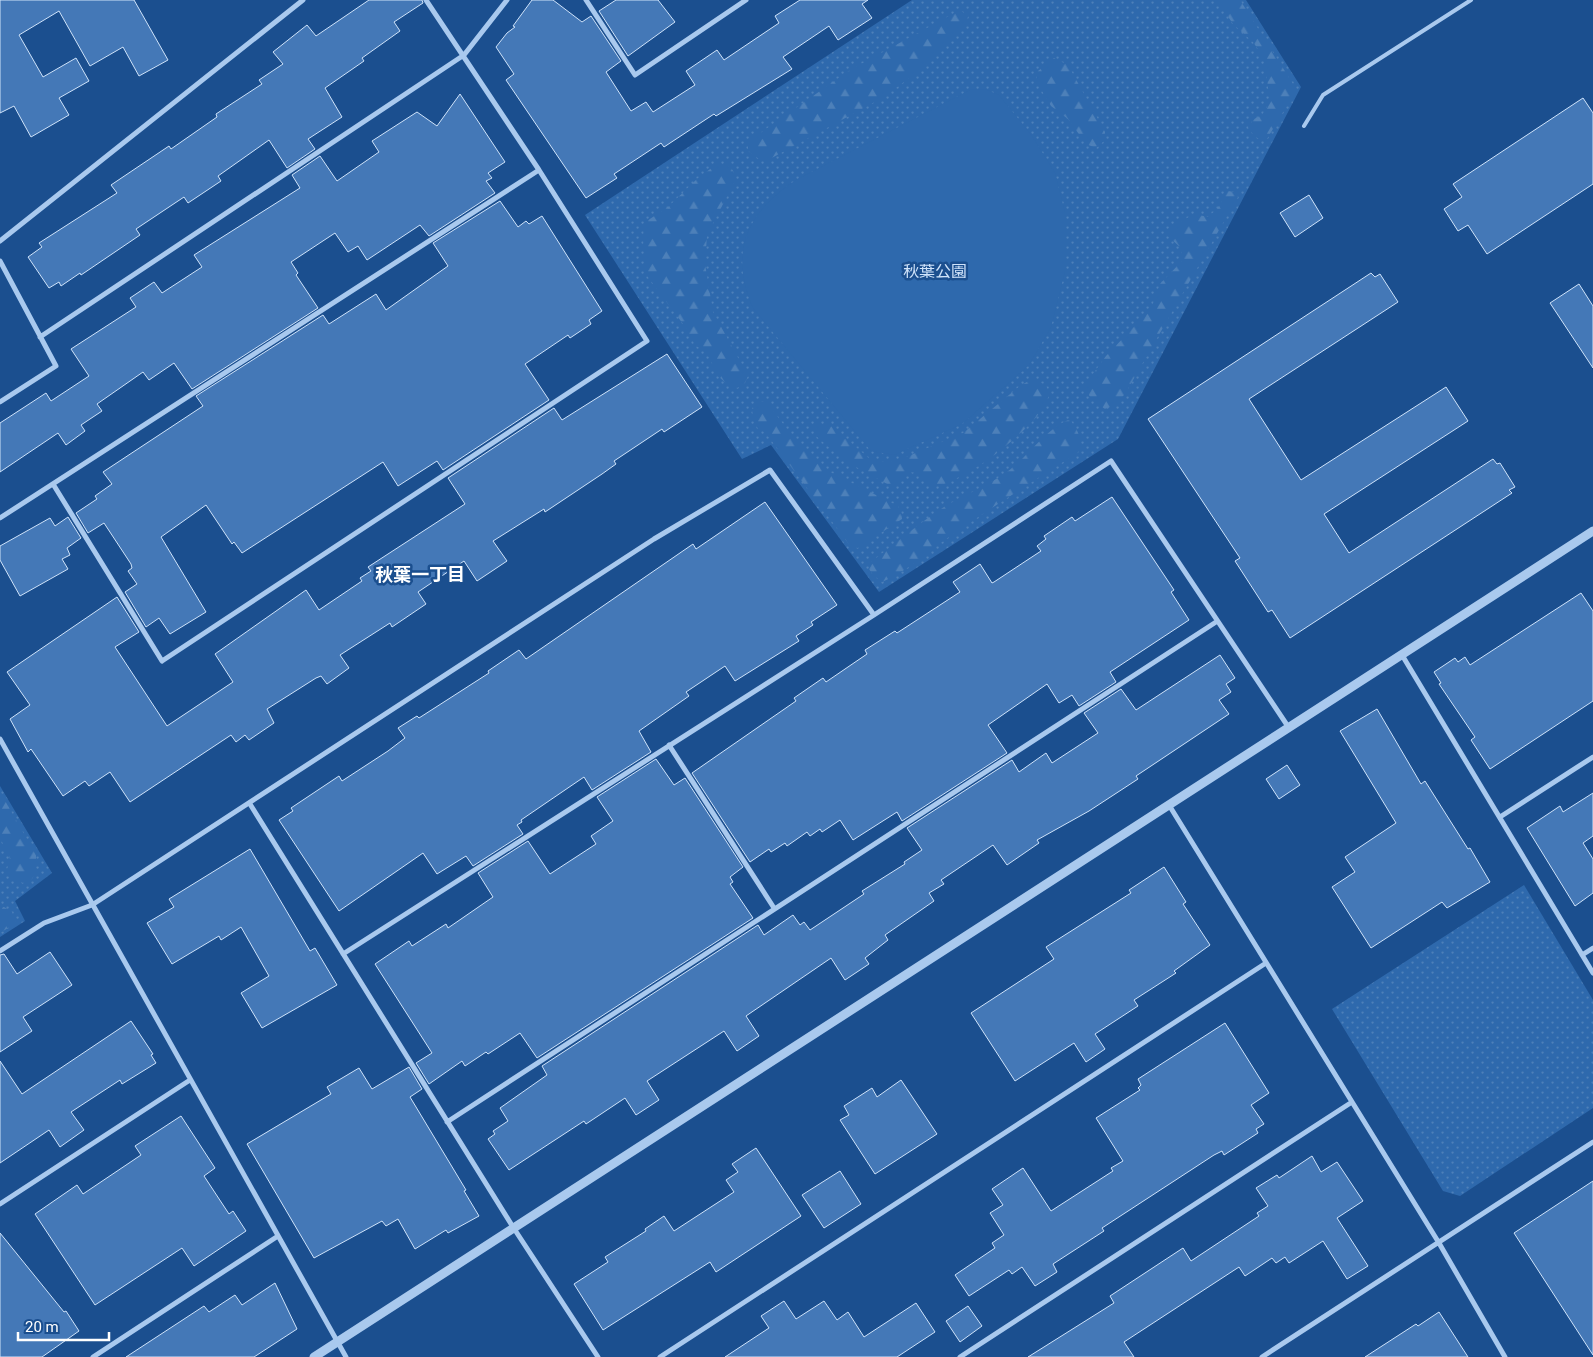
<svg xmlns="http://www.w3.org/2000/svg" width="1593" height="1357" font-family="Roboto,'Noto Sans JP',sans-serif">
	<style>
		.grass { fill: url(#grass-dots) }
		.forest { fill: url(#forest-firs) }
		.pitch { fill: #2e69ad }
		.building { fill: #4478b7; stroke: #cfe3fa }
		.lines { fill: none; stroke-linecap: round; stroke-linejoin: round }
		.service { stroke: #a9c9ee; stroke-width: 4 }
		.minor { stroke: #a9c9ee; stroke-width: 5 }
		.tertiary { stroke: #a9c9ee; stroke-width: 9 }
		.labels { text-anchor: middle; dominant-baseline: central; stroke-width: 5; stroke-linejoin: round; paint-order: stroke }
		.park-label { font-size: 16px; fill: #cfe3fa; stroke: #1b4f8f }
		.neighbourhood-label { font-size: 18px; font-weight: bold; fill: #fff; stroke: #1b4f8f }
	</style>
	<defs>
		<pattern id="grass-dots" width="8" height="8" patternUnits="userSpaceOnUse" patternTransform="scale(1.25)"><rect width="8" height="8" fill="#2e69ad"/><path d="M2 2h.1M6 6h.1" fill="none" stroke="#4d80b9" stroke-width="1.8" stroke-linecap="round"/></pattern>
		<pattern id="forest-firs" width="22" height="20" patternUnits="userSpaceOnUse" patternTransform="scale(1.25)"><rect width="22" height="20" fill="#2e69ad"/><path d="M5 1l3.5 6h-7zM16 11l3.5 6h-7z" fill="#4d80b9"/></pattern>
	</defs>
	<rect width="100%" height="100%" fill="#1b4f8f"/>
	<path class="grass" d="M912 0H1246L1301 87 1118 439 879 592 771 445 742 459 585 215Z
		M0 786 52 873 15 901 25 921 0 937Z
		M1524 885 1593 1000V1108L1460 1196 1443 1191 1332 1009Z"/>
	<path class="forest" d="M1217 0H1240L1293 84 1295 92 1267 139 1261 140 1254 136 1248 127 1254 119 1262 115 1270 102 1264 58 1253 42 1233 24Z
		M960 10 968 16 967 21 923 68 882 98 768 160 759 159 748 151V144L756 136 850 70Z
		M1054 58 1068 65 1105 132 1104 141 1096 148 1086 144 1068 119 1051 106 1036 81 1038 71Z
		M717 164C729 164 733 167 736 179L707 235 705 264 713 312 748 376 745 383 737 388 727 384 718 376 707 353 695 345 686 328 645 273 643 236 645 222 667 208 698 178Z
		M1228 191 1234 192 1238 197 1125 394 1115 405 1105 409C1095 402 1087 397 1085 385L1106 356 1151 309 1160 284 1182 261 1181 248 1168 236V229L1194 214 1208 217 1217 209Z
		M1031 380C1083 388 1005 447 989 459 976 468 957 479 942 485 937 486 931 486 926 486L920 473 908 472 897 485H889L845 461 816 436 815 425 831 426 871 460 889 462 906 457 963 433 1021 385Z
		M766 401 789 432 830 472 898 506 902 514V519L858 548 851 547 765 432 758 429 753 418 752 408 758 402Z
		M1070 420C1078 430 1083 440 1079 452 1035 480 992 507 949 537 927 552 907 572 882 582L873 575 869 569 871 562C895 544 918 524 944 507 969 492 996 483 1018 463 1030 452 1056 421 1070 420Z
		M0 792 36 855V871L32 879 23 883 11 877 6 871C16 851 3 852 0 835 0 822 0 805 0 792Z
		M4 907 12 912 16 923 0 933V908Z"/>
	<path class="pitch" d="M985 89 999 95 1032 136 1055 173 1065 213V271L1051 327 1029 365 962 424 894 455 871 451 753 308C729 252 746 213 796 180L970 90Z"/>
	<path class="building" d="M0 0H134L168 60 139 76 123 47 90 66 59 11 19 35 43 77 76 58 89 81 59 98 69 115 31 137 14 106 0 113Z
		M369 0H422L423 3 394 22 400 31 362 58 364 61 325 88 342 117 308 139 315 149 287 168 269 140 218 176 221 181 188 203 184 197 136 229 140 235 81 275 80 273 61 286 59 282 49 288 28 257 42 247 39 243 117 193 111 185 169 146 171 149 217 117 216 114 262 84 259 80 283 64 273 52 307 25 316 36Z
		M532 0H553L582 22 591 16 621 61 606 72 631 111 646 102 653 112 695 85 686 71 717 50 724 60 779 23 775 16 800 0H868L862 4 872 18 838 40 829 26 783 57 792 69 716 116 714 114 664 147 661 143 614 174 617 178 586 198 506 80 514 74 496 47 507 33 515 27 513 26Z
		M616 0H658L675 22 628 56 599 11Z
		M460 94 505 162 488 173 492 178 486 181 495 193 429 236 420 225 367 260 358 246 348 252 335 233 291 262 298 273 296 275 318 308 192 389 174 363 149 380 143 372 97 404 102 411 81 425 85 431 66 445 58 433 0 472V423L46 393 51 401 89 376 71 349 136 307 130 298 154 282 162 293 202 267 194 255 300 188 292 175 320 156 337 181 379 152 372 141 417 112 437 126Z
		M1583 98 1593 113V184L1487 254 1468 225 1458 231 1444 209 1462 197 1453 184Z
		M1309 195 1323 218 1295 237 1280 213Z
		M500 201 518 227 526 221 529 224 542 216 602 311 589 320 591 324 570 338 568 335 525 364 549 400 443 470 437 461 398 486 383 462 242 553 234 542 232 544 206 505 161 537 206 612 170 634 159 618 146 627 125 592 137 584 128 571 132 568 131 564 104 523 88 533 76 513 97 499 95 496 112 484 103 472 203 406 196 396 323 315 329 324 376 294 386 310 448 266 433 243Z
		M1371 273 1375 277 1380 274 1398 302 1249 399 1301 480 1446 387 1468 421 1324 514 1349 553 1493 459 1497 464 1500 463 1515 487 1509 490 1512 493 1290 638 1272 610 1268 612 1235 561 1240 558 1148 419Z
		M1579 284 1593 306V368L1550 303Z
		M667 354 702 407 664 432 662 429 614 461 616 464 602 474 545 512 544 509 493 541 507 561 477 581 464 561 418 592 426 604 392 627 390 623 340 655 349 668 327 684 321 676 316 678 267 709 274 723 249 740 245 735 236 742 231 735 130 802 110 772 89 786 85 781 63 796 31 749 28 752 10 719 30 705 7 672 117 597 139 632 115 647 167 726 233 682 215 654 306 590 319 610 362 581 360 578 371 571 368 567 465 504 448 478 554 408 562 420Z
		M1112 497 1174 590 1171 592 1189 620 1110 672 1116 682 1079 706 1072 695 1059 703 1047 684 988 725 1007 753 902 821 897 812 853 840 840 820 822 832 820 829 810 836 807 832 787 846 785 843 771 852 769 849 750 862 692 773 796 701 794 698 823 678 826 682 867 654 865 650 895 631 897 633 960 592 953 582 980 564 992 583 994 582 1041 551 1037 546 1046 539 1044 536 1072 517 1075 521Z
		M765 502 837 605 811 622 813 625 796 636 799 641 735 681 725 666 686 692 689 696 639 731 651 752 592 790 584 777 521 820 522 822 517 825 523 834 473 866 466 856 437 874 423 853 339 911 279 820 293 811 291 808 339 776 342 781 388 751 405 738 398 728 417 716 419 718 489 673 488 671 519 650 526 659 693 544 696 549Z
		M68 517 81 538 67 548 70 555 62 559 68 569 20 596 0 560V546L50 518 55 526Z
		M1581 593 1593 611V701L1490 769 1471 740 1475 737 1439 684 1441 683 1434 672 1455 658 1458 662 1465 657 1470 665Z
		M1220 655 1235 678 1226 684 1231 692 1219 700 1229 714 1136 776 1138 779 1089 811 1037 840 1039 843 1007 865 993 845 941 880 944 884 929 893 934 901 885 935 888 940 865 958 869 964 845 980 831 958 746 1016 759 1036 737 1051 724 1031 647 1081 659 1100 636 1115 625 1098 586 1124 584 1121 509 1170 488 1139 495 1134 493 1131 508 1121 500 1108 547 1075 542 1066 758 925 764 935 793 915 800 925 804 922 810 930 864 894 862 891 905 864 904 862 922 850 907 828 1012 760 1019 772 1046 753 1052 763 1098 733 1084 713 1121 689 1136 710Z
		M1377 709 1421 784 1425 781 1468 849 1470 848 1490 882 1447 908 1442 902 1371 948 1332 887 1355 872 1345 857 1396 823 1340 731Z
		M656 759 674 785 685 778 743 867 730 877 733 882 730 884 753 918 537 1058 520 1033 488 1054 486 1052 465 1066 462 1061 429 1084 416 1063 432 1053 375 964 409 941 412 946 446 924 448 928 493 897 478 873 528 841 550 874 596 844 591 836 613 821 597 797Z
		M1287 765 1300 785 1279 799 1266 779Z
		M1593 793V836L1583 843 1593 859V893L1575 906 1527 828 1560 806 1563 812Z
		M250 849 310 951 315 948 337 985 262 1028 241 993 269 976 241 927 221 940 219 936 172 964 147 923 174 907 169 899Z
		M1164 867 1186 902 1183 904 1210 945 1174 971 1176 973 1134 1000 1138 1006 1095 1034 1105 1049 1086 1062 1074 1043 1015 1081 971 1013 1054 959 1046 947 1131 893 1129 890Z
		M50 952 72 985 23 1017 32 1031 0 1052V955L4 954 17 974Z
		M131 1021 153 1054 151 1055 156 1063 122 1084 120 1080 71 1112 84 1130 60 1147 49 1130 0 1163V1061L22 1094Z
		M1225 1023 1269 1093 1251 1105 1264 1124 1256 1129 1258 1133 1224 1155 1222 1151 1214 1155 1102 1228 1104 1231 1053 1264 1057 1272 1035 1286 1022 1267 1012 1274 1009 1270 969 1296 955 1275 995 1248 992 1243 1004 1235 990 1213 1003 1205 992 1189 1023 1168 1051 1211 1113 1171 1111 1168 1123 1161 1096 1118 1140 1090 1138 1088 1141 1085 1138 1079Z
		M409 1067 422 1089 410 1097 466 1190 464 1191 479 1216 448 1233 446 1230 415 1249 398 1219 386 1226 382 1221 314 1258 247 1144 331 1094 327 1087 359 1068 372 1089Z
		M901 1080 937 1134 875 1174 840 1120 849 1115 844 1106 872 1088 877 1097Z
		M181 1116 215 1168 204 1176 229 1214 233 1211 246 1231 194 1266 182 1248 95 1305 35 1214 77 1185 83 1194 141 1155 135 1146Z
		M756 1148 801 1216 716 1272 710 1262 603 1330 574 1284 608 1262 605 1257 646 1231 645 1229 664 1216 674 1231 734 1192 726 1180 738 1172 732 1164Z
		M1312 1156 1321 1172 1337 1162 1363 1201 1337 1218 1368 1266 1347 1279 1323 1241 1289 1263 1285 1257 1276 1263 1272 1258 1245 1276 1239 1267 1124 1342 1134 1357H1028L1114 1303 1110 1296 1183 1248 1191 1261 1259 1216 1257 1213 1268 1206 1256 1188 1277 1175 1279 1178Z
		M840 1171 861 1204 824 1228 802 1195Z
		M1593 1181V1355L1514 1233Z
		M0 1233 64 1312 66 1311 79 1331 42 1357H0Z
		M275 1283 297 1329 254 1357H126L204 1306 209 1312 235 1295 242 1305Z
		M784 1301 796 1319 824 1301 837 1320 848 1312 864 1337 916 1303 935 1332 897 1357H725L769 1328 761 1316Z
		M968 1306 982 1326 960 1342 946 1321Z
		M1439 1312 1468 1357H1365L1416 1324 1418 1326Z"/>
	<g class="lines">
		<path class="service" d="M1304 126 1323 95 1471 0"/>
		<path class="minor" d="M586 0 635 75 746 0
			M0 241 303 0
			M0 261 56 366 0 402
			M40 337 464 55 507 0
			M53 484 162 661 647 341 539 170 426 0
			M0 518 539 170
			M1402 655 1593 973
			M0 739 346 1357
			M669 745 774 908
			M250 804 513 1227 598 1357
			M1169 805 1439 1243 1505 1357
			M1500 817 1593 757
			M0 951 44 923 92 905 654 539 770 470 874 615
			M343 954 874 615 1111 461 1289 728
			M1582 955 1593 948
			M447 1122 1216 622
			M0 1204 190 1080
			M93 1357 278 1236
			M660 1357 1266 963
			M960 1357 1352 1102
			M1262 1357 1593 1142"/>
		<path class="tertiary" d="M314 1357 1593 531"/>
	</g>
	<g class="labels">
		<g class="park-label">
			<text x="935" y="271">秋葉公園</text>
		</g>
		<g class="neighbourhood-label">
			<text x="420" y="574">秋葉一丁目</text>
		</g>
	</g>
	<path d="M18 1332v8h91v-8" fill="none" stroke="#ffffff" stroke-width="2.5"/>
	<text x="25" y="1332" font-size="15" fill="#ffffff" stroke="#1b4f8f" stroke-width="4" paint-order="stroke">20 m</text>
</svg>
